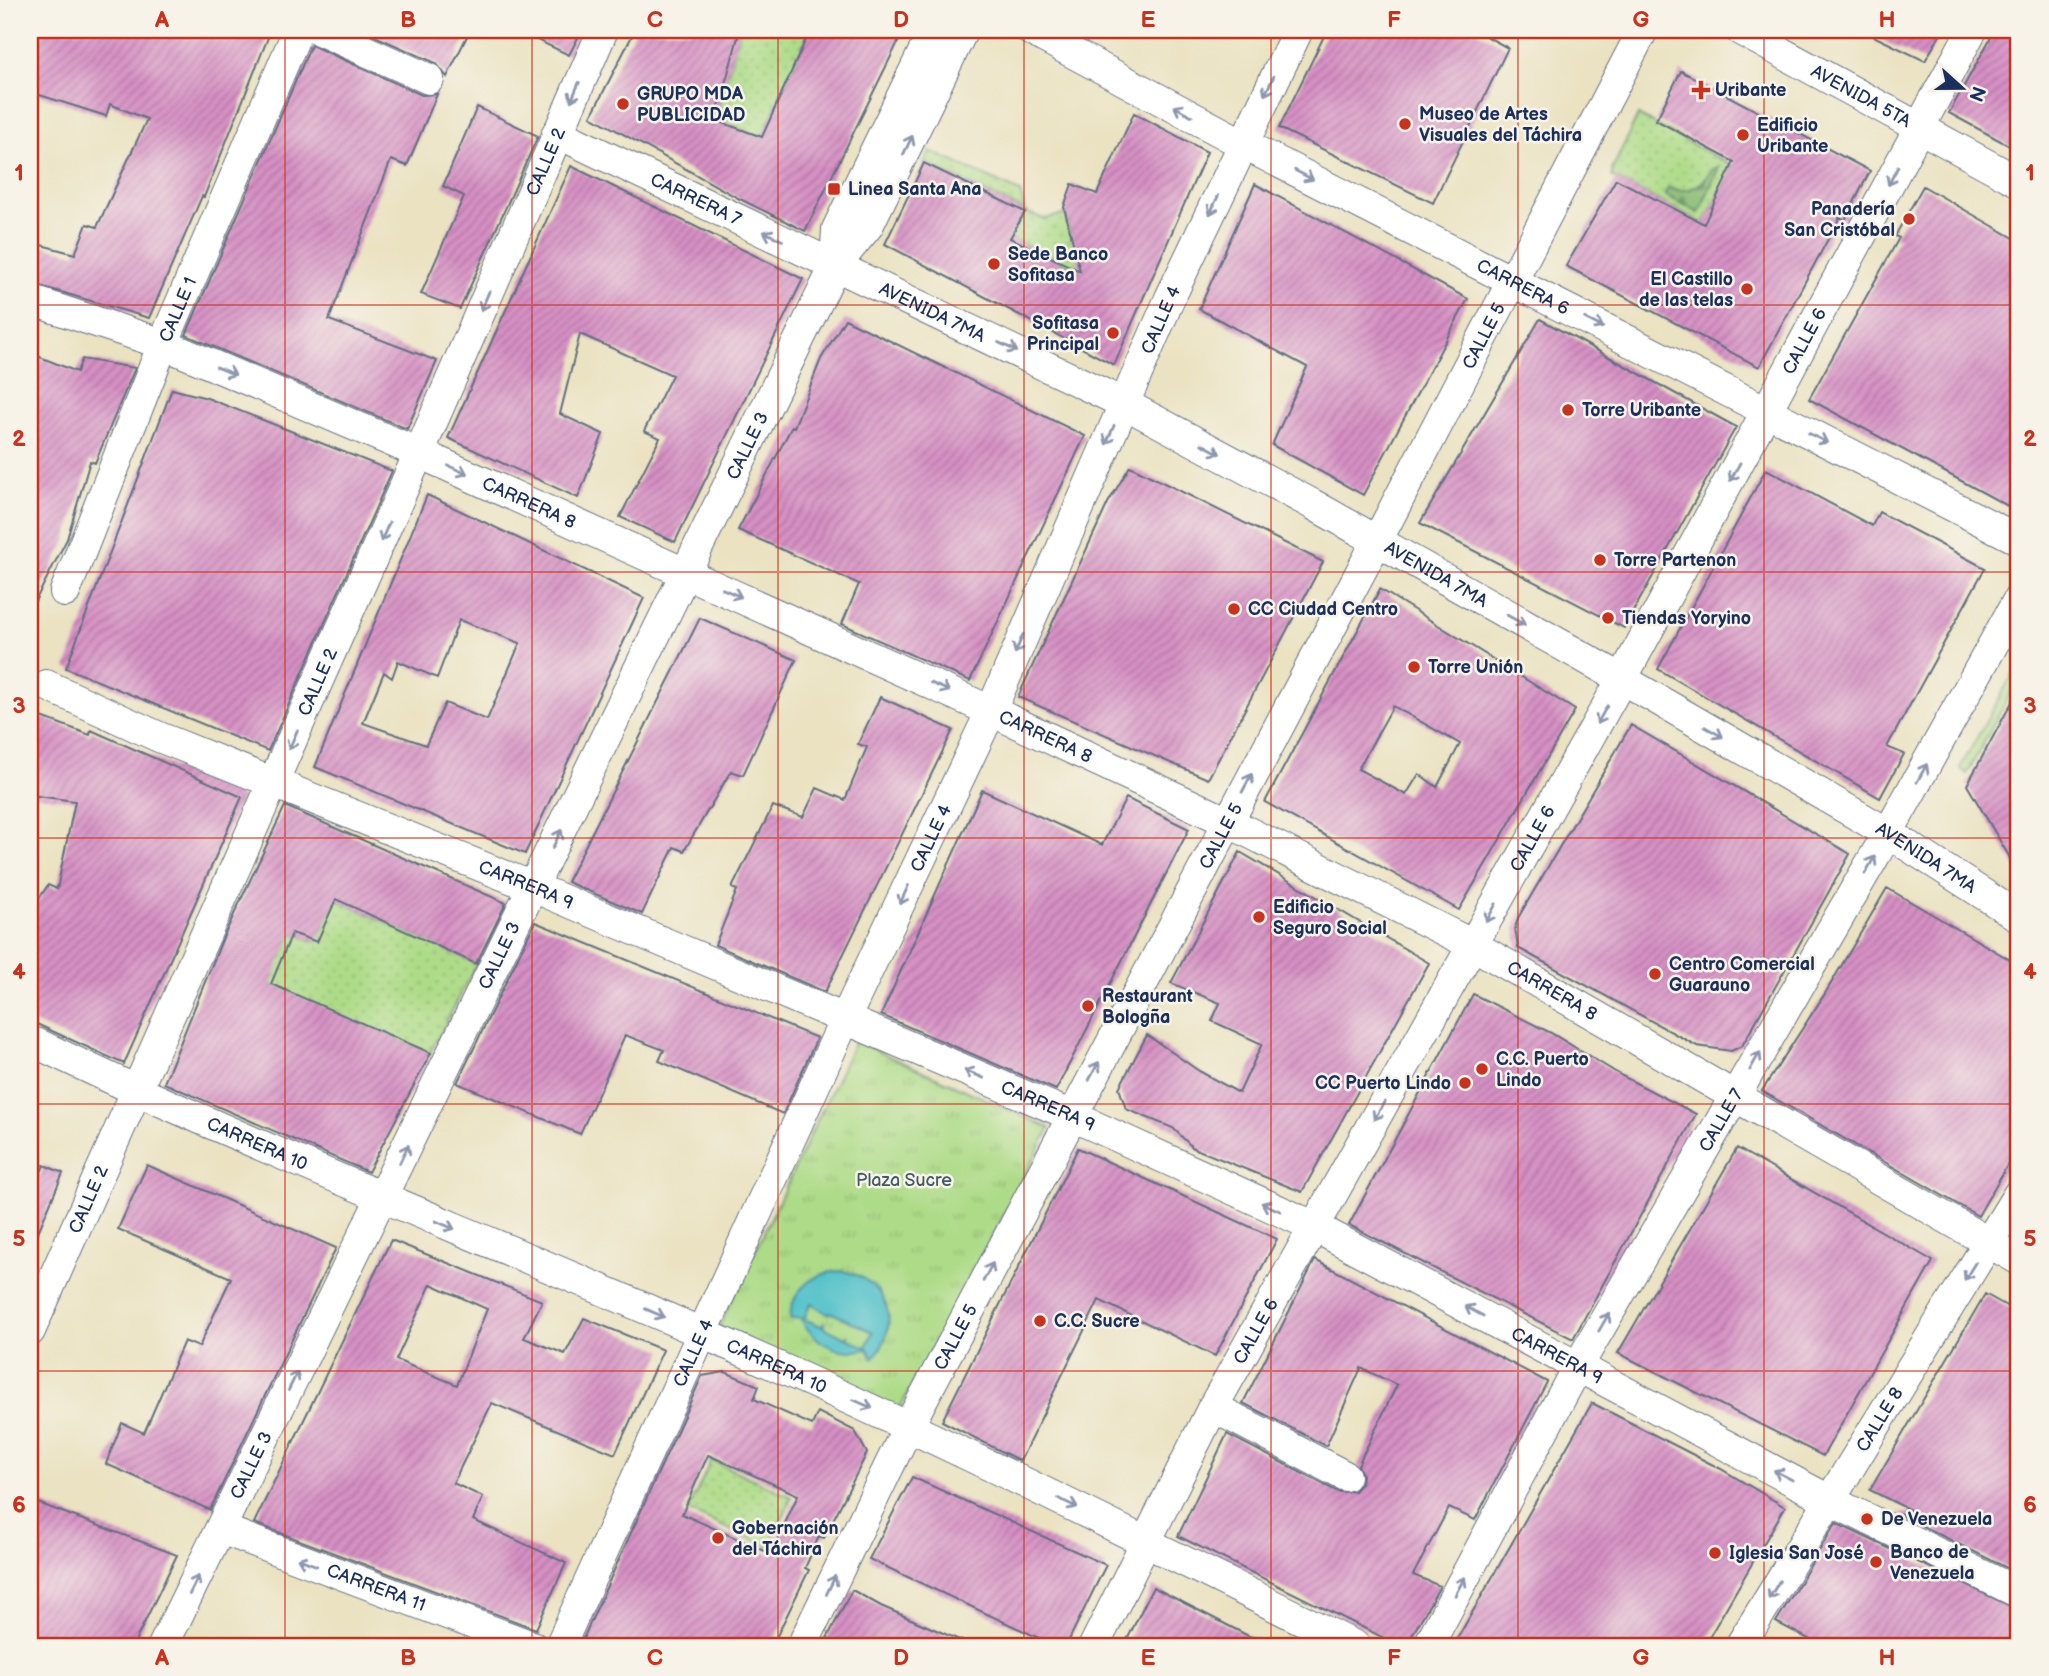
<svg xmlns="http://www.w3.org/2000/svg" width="2049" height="1676" font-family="'Balsamiq Sans',sans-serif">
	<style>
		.grass { fill: url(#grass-dots); stroke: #648572; stroke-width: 2 }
		.forest { fill: url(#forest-firs); stroke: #527569; stroke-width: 2 }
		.park { fill: url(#park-tufts); stroke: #648572; stroke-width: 2 }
		.garden { fill: #addb87; stroke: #648572; stroke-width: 2 }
		.water { fill: #54c2ca; stroke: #387894; stroke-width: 2; fill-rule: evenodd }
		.building { fill: url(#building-hatch); fill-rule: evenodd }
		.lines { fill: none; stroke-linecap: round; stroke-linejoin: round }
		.minor-casing { stroke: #636e81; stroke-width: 32 }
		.minor { stroke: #fff; stroke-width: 30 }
		.oneway { stroke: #8d97ae }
		.grid { fill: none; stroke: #c8321e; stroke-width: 2; stroke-opacity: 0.55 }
		.poi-dot { fill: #c8321e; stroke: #f7f3e8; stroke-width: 2.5 }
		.labels { text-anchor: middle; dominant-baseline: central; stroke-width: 5; stroke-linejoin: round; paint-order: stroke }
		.poi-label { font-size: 18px; font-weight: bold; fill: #1b2f5e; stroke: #f7f3e8; text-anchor: start }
		.street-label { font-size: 18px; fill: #1b2f5e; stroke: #f7f3e8 }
		.park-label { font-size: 18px; fill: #405a68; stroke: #f7f3e8 }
		.neatline { fill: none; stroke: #c8321e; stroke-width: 2.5 }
		.grid-label { font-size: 23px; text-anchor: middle; font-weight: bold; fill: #c8321e }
	</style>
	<defs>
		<pattern id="grass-dots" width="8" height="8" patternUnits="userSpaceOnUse" patternTransform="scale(1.75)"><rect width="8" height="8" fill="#addb87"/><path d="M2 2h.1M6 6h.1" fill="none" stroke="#94bc77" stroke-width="1.8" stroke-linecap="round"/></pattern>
		<pattern id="forest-firs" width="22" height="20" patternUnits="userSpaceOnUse" patternTransform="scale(1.75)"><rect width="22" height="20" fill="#8abb74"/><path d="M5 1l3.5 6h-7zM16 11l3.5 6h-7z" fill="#709862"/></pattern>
		<pattern id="park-tufts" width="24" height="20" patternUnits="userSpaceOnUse" patternTransform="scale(1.75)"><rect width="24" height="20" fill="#addb87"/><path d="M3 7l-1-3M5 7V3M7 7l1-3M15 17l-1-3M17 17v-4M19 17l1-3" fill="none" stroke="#94bc77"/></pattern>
		<pattern id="building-hatch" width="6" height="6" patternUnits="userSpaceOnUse" patternTransform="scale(1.75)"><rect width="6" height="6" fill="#d790c4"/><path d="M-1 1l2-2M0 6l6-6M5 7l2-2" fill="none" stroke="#ae76a2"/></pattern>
	</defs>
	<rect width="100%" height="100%" fill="#f7f3e8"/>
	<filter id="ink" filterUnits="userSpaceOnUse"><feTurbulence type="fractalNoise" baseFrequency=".0143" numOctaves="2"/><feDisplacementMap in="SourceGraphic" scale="14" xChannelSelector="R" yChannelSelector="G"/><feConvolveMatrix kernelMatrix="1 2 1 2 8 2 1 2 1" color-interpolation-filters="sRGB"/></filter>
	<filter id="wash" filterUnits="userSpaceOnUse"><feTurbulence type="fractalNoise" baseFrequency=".00686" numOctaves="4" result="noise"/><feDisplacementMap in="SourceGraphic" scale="28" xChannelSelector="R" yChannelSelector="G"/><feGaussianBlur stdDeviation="1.57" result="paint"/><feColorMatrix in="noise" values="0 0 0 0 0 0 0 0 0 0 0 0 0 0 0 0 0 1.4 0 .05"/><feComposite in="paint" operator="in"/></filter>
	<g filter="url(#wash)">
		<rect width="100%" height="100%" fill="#eae2c1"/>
		<path class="grass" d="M740 30H810L762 137 715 120Z
			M1638 115 1733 166 1704 224 1612 177V170Z
			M930 151 1020 192 1025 212 1044 219 1065 214 1071 235 1109 284 1010 238 1025 211 924 163Z
			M336 899 477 964 430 1053 320 1007 215 958 282 957 292 933 316 942Z
			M711 1460 792 1497 769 1547 688 1511Z"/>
		<path class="forest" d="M1719 167 1699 213 1665 195 1668 188C1688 194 1702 187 1712 169Z"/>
		<path class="park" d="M855 1041 1050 1128 899 1410 719 1327Z"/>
		<path class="garden" d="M2019 663V677L1967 774 1960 768Z"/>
		<path class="water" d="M843 1271C886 1279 904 1325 873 1358L868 1349C838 1356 815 1344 800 1318L790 1319C791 1289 815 1271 843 1271ZM811 1303 828 1314 830 1312 873 1332 866 1347 848 1339V1336L846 1338 823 1327 824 1324 821 1326 804 1319Z"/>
		<g id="blocks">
			<path class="building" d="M30 30H271L204 197 202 196 149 318 30 283V242L75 254 87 224 97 227 147 119 110 104 106 116 30 92Z
				M361 30H470L447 77 436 63Z
				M516 30H582L569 55Z
				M635 30H740L715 120 762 137 810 30H904L805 231 738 198 591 116Z
				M1327 30H1475L1508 48 1433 203 1279 128Z
				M1861 30H1943L1925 61Z
				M1995 30H2019V151L1949 113Z
				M311 45 422 95 437 94 407 166 391 160 329 320 437 361 407 429 186 335Z
				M1681 71 1870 171 1845 220 1840 217 1759 367 1566 266 1616 179 1704 224 1734 162 1656 120Z
				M477 107 538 136 460 309 421 294 464 196 443 186Z
				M1134 113 1207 152 1114 365 885 244 924 163 1025 212 1010 238 1080 271 1064 207 1072 184 1097 194Z
				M571 166 803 279 675 542 620 517 660 438 644 431 672 375 580 334 560 414 603 434 578 498 448 438Z
				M1255 184 1468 299 1363 495 1272 445 1307 367 1199 309Z
				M1923 186 2019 241V512L1809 399 1899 238 1895 236Z
				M845 319 1085 436 970 681 842 624 859 584 738 530 792 426 794 427 821 359Z
				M1540 319 1736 427 1624 628 1420 523Z
				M30 353 77 372 82 359 135 368 95 463 90 461 67 539 30 611Z
				M172 389 207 398 392 471 268 751 66 668Z
				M1130 466 1323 562 1208 779 1018 697 1108 503Z
				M1766 469 1872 526 1879 512 1985 568 1887 747 1904 754 1880 798 1658 669Z
				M427 495 644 598 525 854 315 767ZM459 620 520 643 487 720 445 703 426 745 363 723 384 672 392 678 398 661 437 678Z
				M1380 589 1575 710 1459 910 1265 802ZM1393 706 1460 744 1437 787 1419 774 1406 795 1358 769Z
				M700 618 796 660 743 775 731 771 684 851 674 847 642 914 567 882Z
				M2019 689V873L1967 785Z
				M880 697 953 730 825 992 715 945 737 890 732 888 773 806 803 817 817 788 845 800 867 747 858 744Z
				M39 716 90 735 91 730 242 797 124 1064 30 1021V912L48 885 57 889 75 801 30 795V746Z
				M1631 725 1850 854 1742 1046 1731 1051 1697 1046 1518 948 1515 928 1518 918Z
				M982 790 1102 845 1126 798 1189 829 1056 1090 881 1015Z
				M285 806 506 903 476 964 336 899 317 942 292 933 271 984 431 1053 368 1172 164 1083 222 940Z
				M1240 852 1429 963 1302 1192 1193 1148 1173 1128 1126 1109 1119 1088 1147 1035 1199 1071 1239 1093 1262 1044 1212 1021 1220 1003 1171 983Z
				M1887 888 2019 965V1145L1978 1216 1762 1091 1826 992Z
				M535 922 817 1038 783 1114 659 1061 664 1050 625 1035 580 1134 457 1083Z
				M1473 994 1551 1033 1622 1076 1696 1114 1573 1339 1349 1225Z
				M1078 1148 1277 1239 1215 1356 1099 1300 1020 1461 942 1421Z
				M1737 1148 1933 1261 1823 1456 1618 1353Z
				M44 1165 63 1173 30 1251V1199Z
				M147 1165 336 1248 210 1510 106 1464 122 1423 144 1433 184 1341 199 1347 231 1278 118 1229Z
				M391 1240 542 1301 524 1338 565 1354 584 1318 663 1350 615 1454 492 1403 453 1483 483 1497 473 1520 566 1563 536 1629 254 1523ZM431 1284 487 1309 457 1385 396 1360Z
				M1315 1260 1547 1382 1475 1520 1449 1508 1413 1575 1440 1586 1406 1646H1400L1178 1536 1227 1434 1338 1492 1354 1491 1361 1483 1362 1475 1358 1465 1397 1385 1361 1368 1326 1446 1243 1403Z
				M1985 1294 2019 1313V1574L1898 1514 1914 1512 1870 1490Z
				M725 1372 759 1386 754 1399 812 1425 818 1412 855 1431 867 1453 824 1538 819 1536 805 1568 809 1570 772 1646H594L582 1641 702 1376ZM708 1455 798 1495 771 1554 682 1514Z
				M1592 1403 1721 1469 1785 1507 1704 1646H1453Z
				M912 1477 1106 1565 1066 1646H1056L869 1559Z
				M30 1500 177 1555 133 1646H30Z
				M1836 1523 2019 1610V1646H1822L1776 1622Z
				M1153 1587 1268 1646H1124Z
				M852 1590 881 1606 973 1646H823Z"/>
		</g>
	</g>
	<g filter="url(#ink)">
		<use href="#blocks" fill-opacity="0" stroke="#636e81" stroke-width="2"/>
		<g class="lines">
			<g class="minor-casing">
				<g id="minor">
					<path d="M319 30 429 79"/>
					<path id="s1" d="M1030 30 1243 144 2019 540"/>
					<path id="s2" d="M1740 30 2019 182"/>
					<path id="s3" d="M557 133 1123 403 1312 504 1622 679 1888 833 2019 917"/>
					<path d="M835 266 837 229 934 30"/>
					<path id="s4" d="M30 300 163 344 419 453 991 711 1226 821 1473 945 2019 1260"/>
					<path id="s5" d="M65 592 163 344 298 30"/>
					<path id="s6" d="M46 685 159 737 533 887 845 1019 1070 1115 1313 1226 1829 1500 2019 1593"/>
					<path id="s7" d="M36 1043C255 1149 482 1236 704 1334 925 1430 1139 1539 1355 1646"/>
					<path id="s8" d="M30 1331 419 453 603 30"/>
					<path d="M1213 1407 1345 1476"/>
					<path id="s9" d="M221 1529 532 1646"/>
					<path id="s10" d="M163 1646 835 266 868 226 963 30"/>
					<path id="s11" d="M560 1646 845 1019 991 711 1170 298 1298 30"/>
					<path id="s12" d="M802 1646 909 1425 1377 541 1643 30"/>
					<path id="s13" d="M1094 1646 1213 1407 1622 679 1972 30"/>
					<path id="s14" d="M1428 1646 1578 1366 1888 833 2019 598"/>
					<path id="s15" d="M1740 1646 2019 1193"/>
				</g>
			</g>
			<use href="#minor" class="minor"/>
		</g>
		<defs><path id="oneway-shaft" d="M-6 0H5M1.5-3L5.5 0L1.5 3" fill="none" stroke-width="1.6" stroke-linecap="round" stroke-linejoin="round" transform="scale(1.75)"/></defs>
		<g class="oneway">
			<use href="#oneway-shaft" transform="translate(1269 86) rotate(116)"/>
			<use href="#oneway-shaft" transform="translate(575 92) rotate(114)"/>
			<use href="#oneway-shaft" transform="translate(1183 111) rotate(-152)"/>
			<use href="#oneway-shaft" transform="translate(908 145) rotate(-64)"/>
			<use href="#oneway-shaft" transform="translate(1304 175) rotate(27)"/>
			<use href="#oneway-shaft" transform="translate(1893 176) rotate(118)"/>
			<use href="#oneway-shaft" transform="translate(1214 205) rotate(115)"/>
			<use href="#oneway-shaft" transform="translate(773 236) rotate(-155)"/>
			<use href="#oneway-shaft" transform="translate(485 301) rotate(113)"/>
			<use href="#oneway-shaft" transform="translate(1594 323) rotate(27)"/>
			<use href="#oneway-shaft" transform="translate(1008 347) rotate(26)"/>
			<use href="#oneway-shaft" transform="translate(226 371) rotate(23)"/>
			<use href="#oneway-shaft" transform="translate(1110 435) rotate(113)"/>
			<use href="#oneway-shaft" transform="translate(1818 438) rotate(27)"/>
			<use href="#oneway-shaft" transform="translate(1211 449) rotate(28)"/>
			<use href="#oneway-shaft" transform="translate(458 470) rotate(24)"/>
			<use href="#oneway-shaft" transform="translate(1735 472) rotate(119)"/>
			<use href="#oneway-shaft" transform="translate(385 532) rotate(114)"/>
			<use href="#oneway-shaft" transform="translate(732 593) rotate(24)"/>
			<use href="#oneway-shaft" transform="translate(1516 620) rotate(29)"/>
			<use href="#oneway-shaft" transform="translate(1019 644) rotate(113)"/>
			<use href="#oneway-shaft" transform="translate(940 687) rotate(24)"/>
			<use href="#oneway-shaft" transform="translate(1602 715) rotate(119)"/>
			<use href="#oneway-shaft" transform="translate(1714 732) rotate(30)"/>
			<use href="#oneway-shaft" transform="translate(293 740) rotate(114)"/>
			<use href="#oneway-shaft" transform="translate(1922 773) rotate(-61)"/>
			<use href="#oneway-shaft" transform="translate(1247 783) rotate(-62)"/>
			<use href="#oneway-shaft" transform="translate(557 839) rotate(-64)"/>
			<use href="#oneway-shaft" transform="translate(1870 865) rotate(-60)"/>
			<use href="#oneway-shaft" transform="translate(904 895) rotate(115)"/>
			<use href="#oneway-shaft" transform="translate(1491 913) rotate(119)"/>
			<use href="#oneway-shaft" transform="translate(1755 1061) rotate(-60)"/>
			<use href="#oneway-shaft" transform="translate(1094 1071) rotate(-62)"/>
			<use href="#oneway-shaft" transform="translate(974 1074) rotate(-157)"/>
			<use href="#oneway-shaft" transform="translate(1379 1111) rotate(120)"/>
			<use href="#oneway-shaft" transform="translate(404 1154) rotate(-64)"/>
			<use href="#oneway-shaft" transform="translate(1271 1207) rotate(-156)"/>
			<use href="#oneway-shaft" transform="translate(445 1225) rotate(23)"/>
			<use href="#oneway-shaft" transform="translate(1970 1271) rotate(122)"/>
			<use href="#oneway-shaft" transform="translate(988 1272) rotate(-62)"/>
			<use href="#oneway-shaft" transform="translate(1474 1311) rotate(-152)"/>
			<use href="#oneway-shaft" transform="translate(655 1313) rotate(23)"/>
			<use href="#oneway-shaft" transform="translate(1604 1322) rotate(-60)"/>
			<use href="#oneway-shaft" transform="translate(293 1381) rotate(-64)"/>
			<use href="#oneway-shaft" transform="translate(863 1404) rotate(24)"/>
			<use href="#oneway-shaft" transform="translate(1783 1475) rotate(-152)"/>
			<use href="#oneway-shaft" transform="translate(1068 1503) rotate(26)"/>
			<use href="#oneway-shaft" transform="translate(307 1562) rotate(-159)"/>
			<use href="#oneway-shaft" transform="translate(194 1585) rotate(-64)"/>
			<use href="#oneway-shaft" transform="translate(831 1585) rotate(-64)"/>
			<use href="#oneway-shaft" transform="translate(1460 1586) rotate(-62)"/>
			<use href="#oneway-shaft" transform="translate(1774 1590) rotate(121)"/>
		</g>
	</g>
	<path class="grid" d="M285 30V1646M532 30V1646M778 30V1646M1024 30V1646M1271 30V1646M1518 30V1646M1764 30V1646M30 305H2019M30 572H2019M30 838H2019M30 1104H2019M30 1371H2019"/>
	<g class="poi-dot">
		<path d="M1697.5 79.5h7v7h7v7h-7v7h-7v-7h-7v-7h7z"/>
		<circle cx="623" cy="104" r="7"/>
		<circle cx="1405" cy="124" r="7"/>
		<circle cx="1743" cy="135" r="7"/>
		<rect x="827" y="182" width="14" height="14" rx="3.5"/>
		<circle cx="1909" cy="219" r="7"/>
		<circle cx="994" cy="264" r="7"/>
		<circle cx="1747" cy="289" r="7"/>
		<circle cx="1113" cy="333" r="7"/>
		<circle cx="1568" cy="410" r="7"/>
		<circle cx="1600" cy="560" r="7"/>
		<circle cx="1234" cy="609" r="7"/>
		<circle cx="1608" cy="618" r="7"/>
		<circle cx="1414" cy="667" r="7"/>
		<circle cx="1259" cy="917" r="7"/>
		<circle cx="1655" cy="974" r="7"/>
		<circle cx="1088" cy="1006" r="7"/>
		<circle cx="1482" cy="1069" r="7"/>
		<circle cx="1465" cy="1083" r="7"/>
		<circle cx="1040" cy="1321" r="7"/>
		<circle cx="1867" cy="1519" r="7"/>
		<circle cx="718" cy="1538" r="7"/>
		<circle cx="1715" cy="1553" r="7"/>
		<circle cx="1876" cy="1562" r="7"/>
	</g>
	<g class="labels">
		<g class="poi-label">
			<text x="1715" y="90">Uribante</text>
			<text x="637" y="94">GRUPO MDA<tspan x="637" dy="21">PUBLICIDAD</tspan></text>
			<text x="1419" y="114">Museo de Artes<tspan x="1419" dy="21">Visuales del Táchira</tspan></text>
			<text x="1757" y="125">Edificio<tspan x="1757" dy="21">Uribante</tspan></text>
			<text x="848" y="189">Linea Santa Ana</text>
			<text x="1895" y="209" text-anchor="end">Panadería<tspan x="1895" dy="21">San Cristóbal</tspan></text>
			<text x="1008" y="254">Sede Banco<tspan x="1008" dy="21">Sofitasa</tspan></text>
			<text x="1733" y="279" text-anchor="end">El Castillo<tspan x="1733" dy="21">de las telas</tspan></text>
			<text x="1099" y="323" text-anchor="end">Sofitasa<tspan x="1099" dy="21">Principal</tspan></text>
			<text x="1582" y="410">Torre Uribante</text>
			<text x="1614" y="560">Torre Partenon</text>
			<text x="1248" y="609">CC Ciudad Centro</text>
			<text x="1622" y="618">Tiendas Yoryino</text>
			<text x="1428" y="667">Torre Unión</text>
			<text x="1273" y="907">Edificio<tspan x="1273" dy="21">Seguro Social</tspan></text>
			<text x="1669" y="964">Centro Comercial<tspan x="1669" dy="21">Guarauno</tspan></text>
			<text x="1102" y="996">Restaurant<tspan x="1102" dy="21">Bologña</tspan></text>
			<text x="1496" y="1059">C.C. Puerto<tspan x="1496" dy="21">Lindo</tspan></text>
			<text x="1451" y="1083" text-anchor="end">CC Puerto Lindo</text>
			<text x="1054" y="1321">C.C. Sucre</text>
			<text x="1881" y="1519">De Venezuela</text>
			<text x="732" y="1528">Gobernación<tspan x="732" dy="21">del Táchira</tspan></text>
			<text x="1890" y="1552">Banco de<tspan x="1890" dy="21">Venezuela</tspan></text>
			<text x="1729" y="1553">Iglesia San José</text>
		</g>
		<g class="street-label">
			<text stroke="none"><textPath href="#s2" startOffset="138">AVENIDA 5TA</textPath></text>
			<text stroke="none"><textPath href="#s8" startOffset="1278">CALLE 2</textPath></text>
			<text stroke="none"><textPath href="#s3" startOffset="154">CARRERA 7</textPath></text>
			<text stroke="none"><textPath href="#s1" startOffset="556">CARRERA 6</textPath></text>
			<text stroke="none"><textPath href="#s5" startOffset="304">CALLE 1</textPath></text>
			<text stroke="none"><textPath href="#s3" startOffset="416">AVENIDA 7MA</textPath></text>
			<text stroke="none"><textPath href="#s11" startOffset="1456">CALLE 4</textPath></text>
			<text stroke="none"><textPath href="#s12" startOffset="1477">CALLE 5</textPath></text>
			<text stroke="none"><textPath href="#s13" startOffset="1486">CALLE 6</textPath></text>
			<text stroke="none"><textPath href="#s10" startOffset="1335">CALLE 3</textPath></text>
			<text stroke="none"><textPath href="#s4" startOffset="539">CARRERA 8</textPath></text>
			<text stroke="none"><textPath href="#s3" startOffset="984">AVENIDA 7MA</textPath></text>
			<text stroke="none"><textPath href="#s8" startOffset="710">CALLE 2</textPath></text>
			<text stroke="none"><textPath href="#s4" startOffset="1106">CARRERA 8</textPath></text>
			<text stroke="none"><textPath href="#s12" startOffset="912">CALLE 5</textPath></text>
			<text stroke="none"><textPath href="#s11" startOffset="889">CALLE 4</textPath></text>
			<text stroke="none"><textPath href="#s13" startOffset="919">CALLE 6</textPath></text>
			<text stroke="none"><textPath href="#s3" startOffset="1550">AVENIDA 7MA</textPath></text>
			<text stroke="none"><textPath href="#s6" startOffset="520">CARRERA 9</textPath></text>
			<text stroke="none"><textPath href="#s10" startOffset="768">CALLE 3</textPath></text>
			<text stroke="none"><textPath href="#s4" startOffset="1673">CARRERA 8</textPath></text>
			<text stroke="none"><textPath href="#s6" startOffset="1087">CARRERA 9</textPath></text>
			<text stroke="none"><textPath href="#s14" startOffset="602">CALLE 7</textPath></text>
			<text stroke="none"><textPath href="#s7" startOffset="243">CARRERA 10</textPath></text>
			<text stroke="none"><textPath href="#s8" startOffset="144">CALLE 2</textPath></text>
			<text stroke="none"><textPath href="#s13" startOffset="354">CALLE 6</textPath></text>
			<text stroke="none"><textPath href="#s12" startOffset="345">CALLE 5</textPath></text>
			<text stroke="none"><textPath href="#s11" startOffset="322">CALLE 4</textPath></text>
			<text stroke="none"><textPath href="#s6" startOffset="1654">CARRERA 9</textPath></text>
			<text stroke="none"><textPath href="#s7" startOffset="808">CARRERA 10</textPath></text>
			<text stroke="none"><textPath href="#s15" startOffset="266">CALLE 8</textPath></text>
			<text stroke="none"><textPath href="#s10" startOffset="201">CALLE 3</textPath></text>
			<text stroke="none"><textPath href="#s9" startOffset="166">CARRERA 11</textPath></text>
		</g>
		<g class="park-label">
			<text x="904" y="1180">Plaza Sucre</text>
		</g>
	</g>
	<rect width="2049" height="1676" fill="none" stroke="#f7f3e8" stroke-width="77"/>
	<g transform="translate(1962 88) rotate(111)" stroke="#f7f3e8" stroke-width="5" paint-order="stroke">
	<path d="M0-5L12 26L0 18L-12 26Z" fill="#1b2f5e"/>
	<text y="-10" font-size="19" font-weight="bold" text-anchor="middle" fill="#1b2f5e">N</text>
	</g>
	<rect x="38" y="38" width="1972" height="1600" class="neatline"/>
	<g class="grid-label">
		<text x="162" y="27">A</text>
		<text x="408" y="27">B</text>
		<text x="655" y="27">C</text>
		<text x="901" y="27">D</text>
		<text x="1148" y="27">E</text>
		<text x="1394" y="27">F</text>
		<text x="1641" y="27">G</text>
		<text x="1887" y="27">H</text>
		<text x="19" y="180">1</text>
		<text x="2030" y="180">1</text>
		<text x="19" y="446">2</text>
		<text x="2030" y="446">2</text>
		<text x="19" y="713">3</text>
		<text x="2030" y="713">3</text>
		<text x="19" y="979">4</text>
		<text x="2030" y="979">4</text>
		<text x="19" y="1246">5</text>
		<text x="2030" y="1246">5</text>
		<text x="19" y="1512">6</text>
		<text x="2030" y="1512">6</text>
		<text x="162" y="1665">A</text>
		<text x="408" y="1665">B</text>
		<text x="655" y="1665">C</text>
		<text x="901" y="1665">D</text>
		<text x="1148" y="1665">E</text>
		<text x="1394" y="1665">F</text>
		<text x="1641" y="1665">G</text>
		<text x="1887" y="1665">H</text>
	</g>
</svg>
